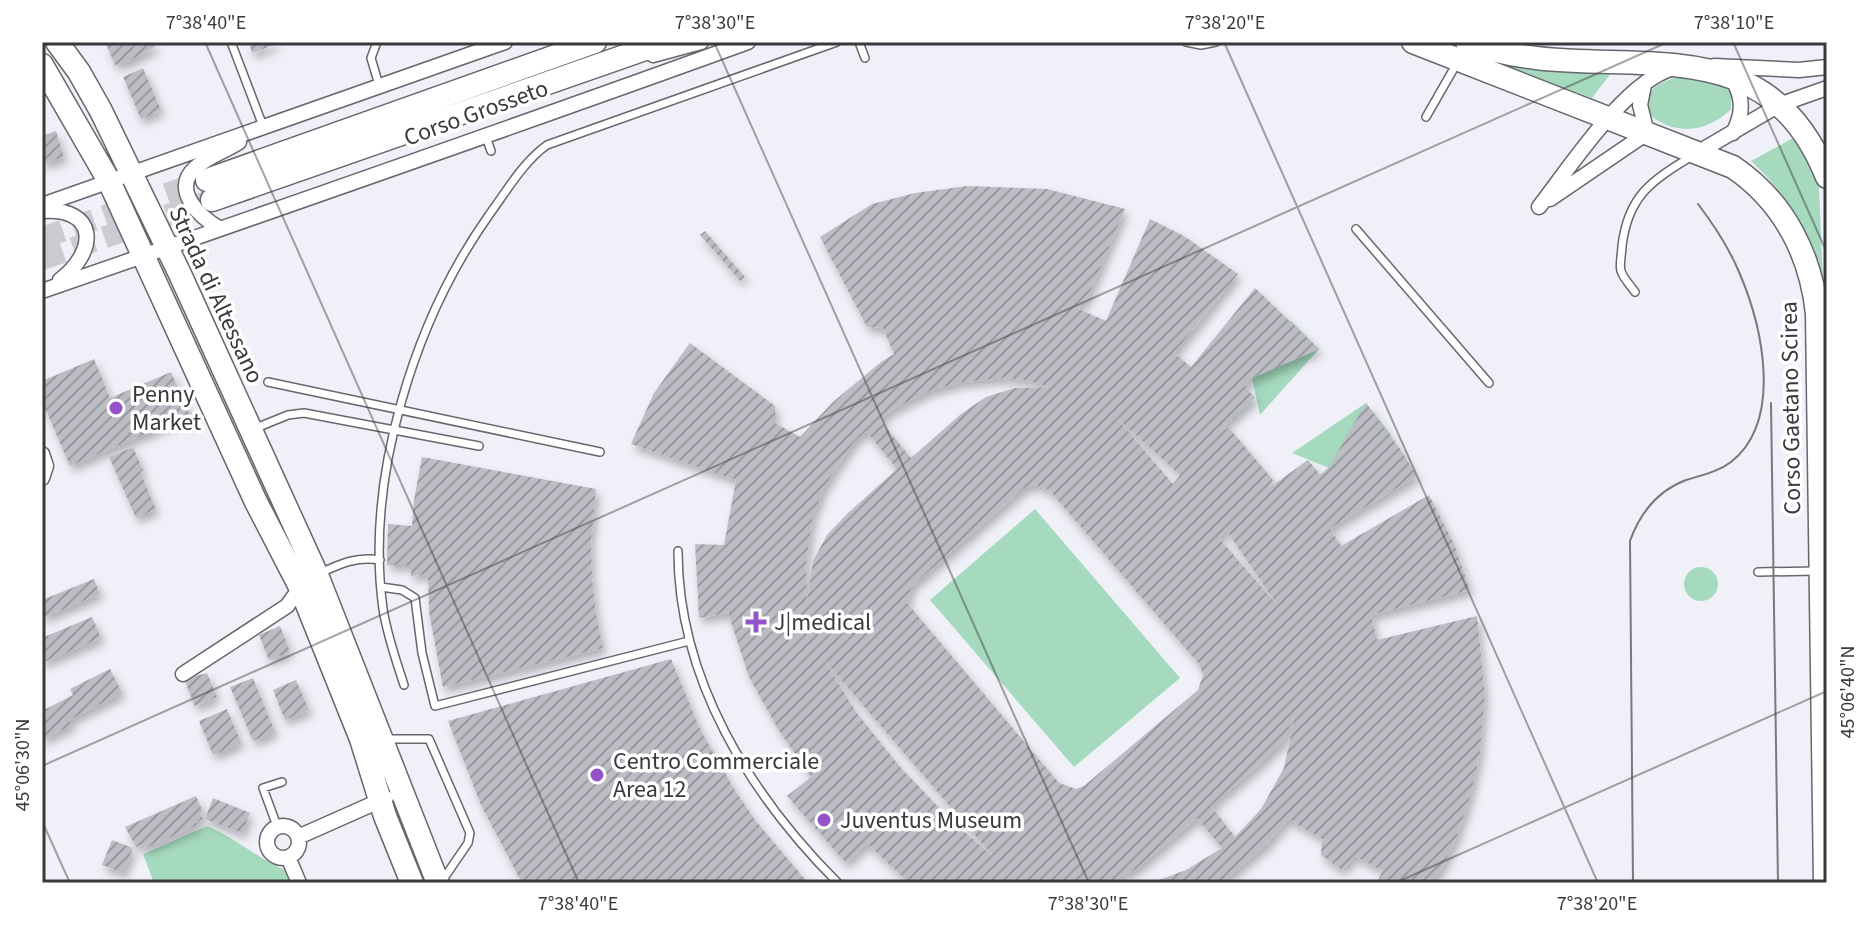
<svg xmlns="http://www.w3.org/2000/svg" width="1869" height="925" font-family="'Source Sans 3',sans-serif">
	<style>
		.green { fill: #a5dabf }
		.building { fill: url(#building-hatch); fill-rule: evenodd; filter: url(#shadow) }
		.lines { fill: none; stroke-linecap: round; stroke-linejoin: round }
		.secondary-tunnel { stroke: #cbccd2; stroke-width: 22; stroke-dasharray: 22 11; stroke-linecap: butt }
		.lane-casing { stroke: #66676d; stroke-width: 10 }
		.street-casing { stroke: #66676d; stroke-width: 17 }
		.secondary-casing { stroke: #66676d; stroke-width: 25 }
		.lane { stroke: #fff; stroke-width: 7 }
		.street { stroke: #fff; stroke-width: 14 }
		.secondary { stroke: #fff; stroke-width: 22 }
		.tram { stroke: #78787d; stroke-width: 2 }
		.ticks { fill: none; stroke: #39393c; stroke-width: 2; stroke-opacity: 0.45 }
		.poi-dot { fill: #9453c9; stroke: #fff; stroke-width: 3 }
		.labels { text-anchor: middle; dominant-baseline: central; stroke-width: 7; stroke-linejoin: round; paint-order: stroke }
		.street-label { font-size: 24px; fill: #39393c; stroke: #fff }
		.poi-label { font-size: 24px; fill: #39393c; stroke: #fff; text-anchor: start }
		.neatline { fill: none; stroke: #39393c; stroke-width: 3 }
		.ticks-label { font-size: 20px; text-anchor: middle; fill: #39393c }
	</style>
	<defs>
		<pattern id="building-hatch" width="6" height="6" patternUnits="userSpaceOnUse" patternTransform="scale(2)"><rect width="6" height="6" fill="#bcbdc4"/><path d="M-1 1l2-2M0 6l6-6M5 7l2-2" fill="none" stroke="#9a9ba0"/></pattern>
		<filter id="shadow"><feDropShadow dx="3.5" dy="6" stdDeviation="4" flood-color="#0004"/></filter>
	</defs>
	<rect width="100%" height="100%" fill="#f0f1f8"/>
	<path class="green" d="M1480 56 1615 68 1592 98Z
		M1677 77 1725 84 1731 94V109C1704 136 1666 136 1641 106 1649 88 1659 83 1677 77Z
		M1797 136 1811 163 1819 188 1823 281C1811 235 1786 193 1751 161Z
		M1291 321 1319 349 1260 415 1252 378 1244 386 1255 398 1233 419 1217 404 1227 388Z
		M1366 403 1391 435 1312 489 1285 477 1308 460 1320 475 1329 468 1292 453Z
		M1035 509 1180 678 1074 767 930 600Z
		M1684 584a17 17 0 1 1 34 0a17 17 0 1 1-34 0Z
		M207 826C235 838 257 858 285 870L290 883H154L143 854Z"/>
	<path class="building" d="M111 42H154L156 46 129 61 115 65 106 44Z
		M249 42H282L252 53Z
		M143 68 161 110 141 119 123 77Z
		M56 131 64 157 42 164V136Z
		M967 186 1047 189 1125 209 1086 302 1082 301 1079 309 1106 321 1150 219 1184 236 1238 274 1174 353 1191 367 1255 288 1319 349 1252 378 1244 386 1255 398 1220 430 1229 428 1273 480 1269 488 1308 460 1320 475 1329 467 1366 403 1400 449 1417 476 1330 528 1341 546 1429 495 1454 544 1470 590 1371 615 1377 640 1477 616 1485 695 1480 753 1471 793 1458 834 1443 866 1430 883H1376L1383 871 1355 856 1342 870 1321 855 1322 839 1288 819 1265 846 1221 883H1151L1186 870 1222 848 1197 818 1136 869 1107 883H909L867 843 846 863 787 796 811 777 778 729 749 677 728 613 699 618 695 544 724 545 736 480 631 444 654 393 690 343 775 406V423L800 437 833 402 881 362 894 354 883 328 867 327 820 237 872 204 915 193ZM1005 378 1026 380 1049 387 1015 388 986 397 961 414 911 458 880 420 893 409 929 391 962 382ZM1116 417 1180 475 1173 484ZM866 431 897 469 848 513 827 535 813 561 807 600 806 563 813 516 824 488 837 467 854 442ZM1035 485 1049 490 1199 664 1203 675 1198 690 1084 786 1076 789 1059 783 907 603 912 586 1024 488ZM1226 530 1278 606 1219 538ZM824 660 985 847 995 858 952 821 901 768 856 712ZM1295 714 1284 768 1261 809 1235 837 1211 806 1261 763 1283 741Z
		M705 231 745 277 740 281 700 235Z
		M94 359 110 398 171 372 190 415 70 466 42 401V381Z
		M133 447 143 470 140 472 156 509 136 518 109 457Z
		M422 457 596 489 591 542 592 578 596 614 603 648 443 687 429 612 428 574 411 576V565H387L388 524 412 526 414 500Z
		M94 579 100 594 42 618V600Z
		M92 617 101 638 42 663V638Z
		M280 626 290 652 269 660 259 635Z
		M671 659 700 729 734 789 755 820 808 883H522L481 805 448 721Z
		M110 669 122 693 69 720 72 725 42 740V711L73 695 70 689Z
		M207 673 217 697 195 706 184 679Z
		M253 678 275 732 253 741 230 687Z
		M296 680 309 710 285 720 273 690Z
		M227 709 241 743 213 755 199 721Z
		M196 796 203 812 200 813 203 819 196 822 198 825 145 848 143 844 136 847 125 827Z
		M213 798 250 813 242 833 205 819Z
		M112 840 133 848 123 873 102 865Z"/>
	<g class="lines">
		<path class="secondary-tunnel" d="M42 238 207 180
			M42 259 212 200"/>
		<g class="lane-casing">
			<path id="lane" d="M231 42 263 126
				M377 42 371 58 379 85
				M859 42 865 58
				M1186 42 1201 45 1216 42
				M1426 117 1457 63
				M486 137 491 151
				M1356 229 1489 383
				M1635 292C1631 286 1623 278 1621 271 1619 265 1622 253 1622 246 1628 196 1651 181 1692 156
				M268 382 600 452
				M256 428 288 415 304 413 479 446
				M678 551C678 679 750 795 838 883
				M1758 572 1816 571
				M318 574C340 564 356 556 380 560
				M381 587 402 590 415 598 422 653 435 706 689 641
				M404 685C396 660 387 635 383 609 365 478 414 321 489 215 506 192 523 162 547 145L837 42
				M384 739H429L470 833 468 843 442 881
				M277 826 263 788 282 782"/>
		</g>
		<g class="street-casing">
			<path id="street" d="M653 55 701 42
				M1714 66 1799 70 1827 67
				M1732 78C1743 97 1744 113 1733 133
				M1697 153 1779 105 1827 88
				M1550 199 1647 133 1640 105 1644 85
				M42 205 505 42
				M1539 207C1570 167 1625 82 1673 68
				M42 211C98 207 98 251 60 280
				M219 228C200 217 171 190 195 168 207 157 225 151 239 142
				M42 291C278 209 514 127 748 42
				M42 454 46 466 42 478
				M183 674 287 606 303 584
				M267 842a16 16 0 1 1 32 0a16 16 0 1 1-32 0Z
				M298 837 386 798
				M288 857 299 883"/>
		</g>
		<g class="secondary-casing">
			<path id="secondary" d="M57 42 79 72 101 111 179 272 317 575 438 883
				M1413 42 1733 167C1783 201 1811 254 1817 314L1825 883
				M1467 42C1600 93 1759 7 1827 177
				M42 65 109 181 256 502 300 587 361 739 385 816 412 883
				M207 180 595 42
				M212 200 665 42"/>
		</g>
		<use href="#lane" class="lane"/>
		<use href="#street" class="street"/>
		<use href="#secondary" class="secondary"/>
		<path class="tram" d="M1771 403 1778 883
			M1633 883 1630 541C1640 513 1657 491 1686 480 1702 475 1718 472 1731 462 1784 420 1762 325 1739 272 1729 248 1714 225 1698 204"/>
	</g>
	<path class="ticks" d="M205 42 579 883M714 42 1089 883M1224 42 1598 883M1733 42 1827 253M42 47 52 42M42 766 1668 42M42 821 70 883M1395 883 1827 691"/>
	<g class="poi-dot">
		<circle cx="116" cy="408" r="8"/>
		<path d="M752 610h8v8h8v8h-8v8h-8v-8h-8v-8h8z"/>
		<circle cx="597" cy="775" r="8"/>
		<circle cx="824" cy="820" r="8"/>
	</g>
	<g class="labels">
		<g class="street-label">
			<text transform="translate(476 113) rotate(-20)">Corso Grosseto</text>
			<text transform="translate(216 295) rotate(65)">Strada di Altessano</text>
			<text transform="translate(1791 408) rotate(-91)">Corso Gaetano Scirea</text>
		</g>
		<g class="poi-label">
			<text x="132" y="394">Penny<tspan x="132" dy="28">Market</tspan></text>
			<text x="774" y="622">J|medical</text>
			<text x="613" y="761">Centro Commerciale<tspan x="613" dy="28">Area 12</tspan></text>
			<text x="840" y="820">Juventus Museum</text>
		</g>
	</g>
	<rect width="1869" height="925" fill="none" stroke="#ffffff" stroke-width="88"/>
	<rect x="44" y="44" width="1781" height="837" class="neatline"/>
	<g class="ticks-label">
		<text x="206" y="29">7°38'40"E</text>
		<text x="715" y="29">7°38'30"E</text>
		<text x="1225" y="29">7°38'20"E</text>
		<text x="1734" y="29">7°38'10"E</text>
		<text transform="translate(1847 692) rotate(-90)" y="7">45°06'40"N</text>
		<text transform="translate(22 765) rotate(-90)" y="7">45°06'30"N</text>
		<text x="578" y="910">7°38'40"E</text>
		<text x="1088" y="910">7°38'30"E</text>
		<text x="1597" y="910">7°38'20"E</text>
	</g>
</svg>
